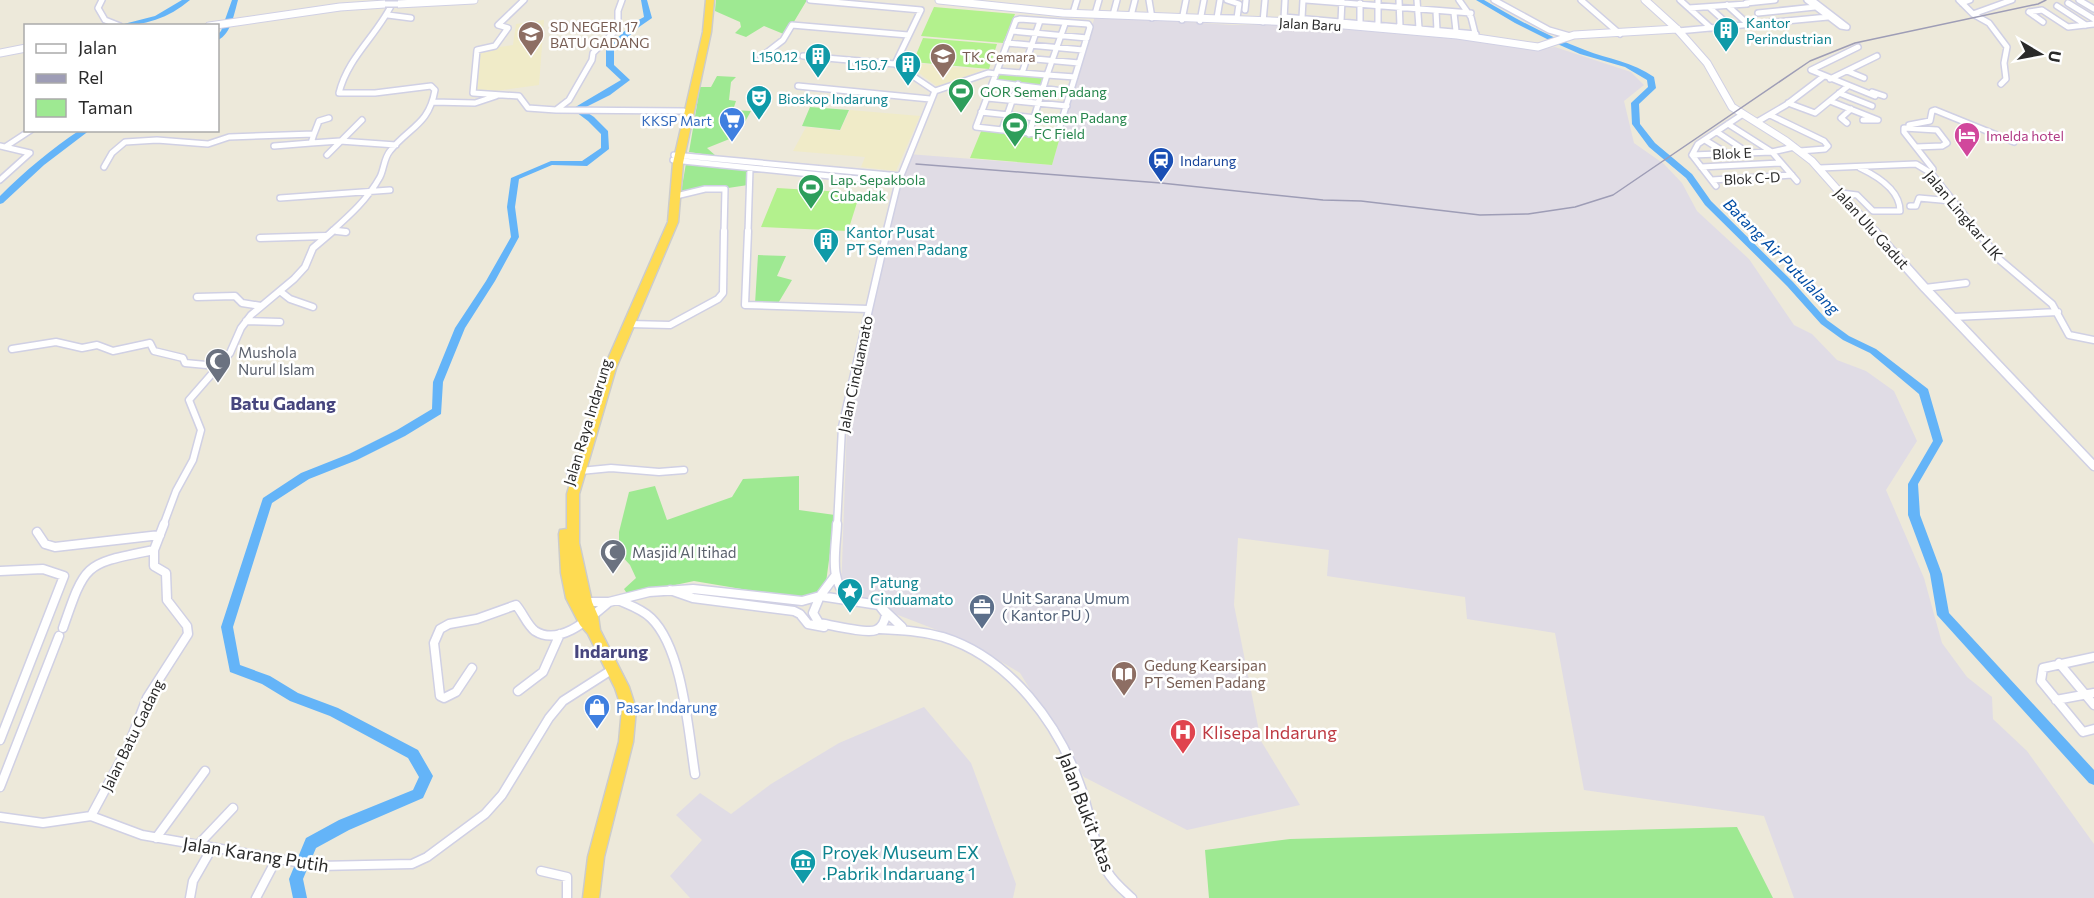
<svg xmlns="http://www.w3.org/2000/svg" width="2094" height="898" font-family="Commissioner,sans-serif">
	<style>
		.industrial { fill: #e0dce5 }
		.education { fill: #f0ebc8 }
		.green { fill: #9ee992 }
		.pitch { fill: #b3f18d }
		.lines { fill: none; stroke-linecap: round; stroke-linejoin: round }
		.river { fill: #64b4f8; fill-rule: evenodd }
		.minor-far2-casing { stroke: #d0d0e4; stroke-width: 8 }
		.minor-far1-casing { stroke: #d0d0e4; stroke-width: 9 }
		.minor-casing { stroke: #d0d0e4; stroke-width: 11 }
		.tertiary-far1-casing { stroke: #d0d0e4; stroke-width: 9 }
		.tertiary-casing { stroke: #d0d0e4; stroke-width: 11 }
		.trunk-casing { stroke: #ccc; stroke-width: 3 }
		.minor-far2 { stroke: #fff; stroke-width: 5 }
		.minor-far1 { stroke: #fff; stroke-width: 6 }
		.minor { stroke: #fff; stroke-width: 8 }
		.tertiary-far1 { stroke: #fff; stroke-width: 7 }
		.tertiary { stroke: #fff; stroke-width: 8 }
		.trunk { fill: #fedb52; fill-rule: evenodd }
		.rail { stroke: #9e9db6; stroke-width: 1.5 }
		.minor-bridge-casing { stroke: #d0d0e4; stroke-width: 8; stroke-linecap: butt }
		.minor-bridge { stroke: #fff; stroke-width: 5 }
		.labels { text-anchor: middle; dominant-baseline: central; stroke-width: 5; stroke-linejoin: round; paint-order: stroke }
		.far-culture-label { font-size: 14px; fill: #0d838f; stroke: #fff; text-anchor: start }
		.far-street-label { font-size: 14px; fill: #2a2a2a; stroke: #fff }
		.far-education-label { font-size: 14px; fill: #785e54; stroke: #fff; text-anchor: start }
		.far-leisure-label { font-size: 14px; fill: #27864d; stroke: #fff; text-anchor: start }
		.far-shop-label { font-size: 14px; fill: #366cbe; stroke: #fff; text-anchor: end }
		.far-hotel-label { font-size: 14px; fill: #b23c85; stroke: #fff; text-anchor: start }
		.far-transit-label { font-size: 14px; fill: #164399; stroke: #fff; text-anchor: start }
		.street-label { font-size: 15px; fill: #2a2a2a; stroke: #fff }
		.culture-label { font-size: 15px; fill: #0d838f; stroke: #fff; text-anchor: start }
		.worship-label { font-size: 15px; fill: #5b616d; stroke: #fff; text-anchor: start }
		.service-label { font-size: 15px; fill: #4e5e75; stroke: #fff; text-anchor: start }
		.education-label { font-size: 15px; fill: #785e54; stroke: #fff; text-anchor: start }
		.shop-label { font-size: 15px; fill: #366cbe; stroke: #fff; text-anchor: start }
		.water-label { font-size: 16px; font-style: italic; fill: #024da5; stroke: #fff }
		.quarter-label { font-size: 18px; font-weight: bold; fill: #47467e; stroke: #fff }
		.near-health-label { font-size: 18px; fill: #be3a42; stroke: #fff; text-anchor: start }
		.near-street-label { font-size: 18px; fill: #2a2a2a; stroke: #fff }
		.near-culture-label { font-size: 18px; fill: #0d838f; stroke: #fff; text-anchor: start }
	</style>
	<rect width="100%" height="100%" fill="#ede9da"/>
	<path class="industrial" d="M1095 16 1232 25H1313L1475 38 1543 49 1555 47 1631 72 1644 85 1624 101 1634 143 1664 164 1682 183 1697 211 1749 259 1794 325 1812 334 1837 360 1866 371 1894 391 1917 441 1886 490 1924 578 1942 643 1967 677 1992 697 1993 719 2027 751 2094 844V898H1794L1764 816 1584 790 1555 633 1467 619 1465 597 1327 576 1329 550 1238 538 1234 605 1261 741 1300 805 1187 830 1084 777 1020 673 968 642 841 593 847 424 899 182 908 154 1052 165Z
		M924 707 971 763 1016 884 1013 898H690L670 876 702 840 676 815 700 793 731 814 771 784 839 743Z"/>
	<path class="education" d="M544 20 539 85 473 94 479 50 513 45 516 24Z
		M904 62 983 70 938 87Z
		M850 110 920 116 896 171 861 167 865 157 793 151 806 127 840 131Z"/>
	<path class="green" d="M716 0H807L786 35 764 26 746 37 735 33 741 27 740 22 715 11Z
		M717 76 736 77 731 82 729 100 736 101 733 110 751 111 737 136 707 148 716 156 689 152 700 87H711Z
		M810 107 849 110 840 130 802 126Z
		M686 163 749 169 748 185 728 188 711 187 681 193Z
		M758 255 786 256 777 276 792 280 777 305 755 304Z
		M799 476V510L835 515 825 590 801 599 694 581 628 595 624 589 636 578 630 565 619 553V532L629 492 655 486 667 520 732 497 743 479Z
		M1737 827 1773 898H1209L1205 850 1290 839Z"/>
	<path class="pitch" d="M934 7 1015 14 1003 43 921 36Z
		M923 38 997 44 989 69 913 62Z
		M999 72 1045 77 1041 86 995 81Z
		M982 129 1060 137 1052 165 970 158Z
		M777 188 860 193 848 231 761 227Z"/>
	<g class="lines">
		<path class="river" d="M182 0H190C169 18 144 26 116 26L155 16Z
			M232 0H238C234 14 231 34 218 40V34L221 31Z
			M641 0H647L652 18 639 27 614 50V65L630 80 610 95 582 109 594 117 608 131 609 149 587 166 552 165 519 179 515 207 519 237 495 281 465 328 443 382 441 414 405 436 357 460 309 479 272 503 233 627 240 665 270 676 298 693 338 708 418 750 433 776 423 798 349 830 316 848 303 879 307 898H293L289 879 306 838 339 820 413 790 419 777 408 758 330 716 290 701 262 684 230 672 221 627 262 501 263 498 301 473 349 454 397 430 432 409 433 382 455 328 486 281 511 237 507 207 511 178 551 161H582L601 148V134L588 121 572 109 621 80 606 66V49L633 23 644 17Z
			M1476 0H1484C1516 19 1549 37 1585 50 1608 59 1633 62 1654 77L1656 88 1639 104 1640 124 1655 143 1692 174 1711 201 1793 282 1827 320 1849 336 1876 349 1928 389 1943 441 1918 484 1920 515 1942 574 1949 613 2094 770V785L2089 783 1937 615 1930 574 1908 515V484L1933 441 1919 394 1870 353 1843 340 1821 324 1787 286 1705 205 1686 178 1649 147 1632 124 1631 103 1648 87 1647 80 1625 67 1580 54 1553 42 1515 23Z
			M80 130H90L44 165 3 203 0 204V196C24 172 51 149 80 130Z"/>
		<g class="minor-far2-casing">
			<path id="minor-far2" d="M102 0 98 8 105 20 120 26
				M524 0 498 25 508 28 495 46 477 50 473 93 519 96 528 108 556 110
				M622 0 618 11V28L593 53 592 60 569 100 556 110 684 111
				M810 0 921 10 895 64
				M1149 0 1152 18
				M1220 0 1217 18H1237L1239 4 1227 0
				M1306 0 1471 13
				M1378 0V27
				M1399 0 1400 26
				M1417 0 1419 28
				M1459 0 1471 17 1476 37
				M1494 0 1549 30 1570 36
				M1581 0 1620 34
				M1680 0 1711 28
				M1807 0 1841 26 1847 27 1812 0
				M1959 0 1973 14 2012 0
				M2079 0 2094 9
				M1360 3V23
				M1746 3 1775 0
				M1962 3 1970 0
				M2068 3 2094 19
				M1727 5 1749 25
				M2057 6 2086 25
				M1709 7 1730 26
				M1689 8 1747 4
				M1245 10 1246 0
				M1436 11 1437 30
				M2029 12 2042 10 2068 27 2094 24
				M2029 12 2043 22
				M1073 13 1077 0
				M1454 13 1456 31
				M1758 13 1815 7
				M1095 14 1099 0
				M1973 14 1989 23 2007 47 2004 63 2006 79 2001 84
				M388 15 411 18
				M1113 15 1117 0
				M1131 16 1135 0
				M1284 17 1476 34
				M1302 18 1303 0
				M1020 19 1088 24 1090 27 1057 136 976 127 1016 20Z
				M1284 19 1285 0
				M1182 20 1186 0
				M1200 21 1204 0
				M1341 21 1342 0
				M1263 22 1265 0
				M1012 31 1087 38
				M1678 31 1828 17
				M1007 43 1083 50
				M1858 47 1811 70 1875 96
				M803 56 895 64 935 91
				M1003 56 1079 63
				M761 57 783 40 792 25 908 35
				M997 71 1047 75 1065 24
				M1847 71 1864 78
				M1022 73 1040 21
				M1830 79 1877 56
				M993 82 1071 92
				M798 86 930 99
				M935 91 988 73 996 74
				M1872 92 1884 96
				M1839 93 1872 106
				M987 98 1067 106
				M1830 101 1878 120H1863
				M433 102 475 103 496 96
				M1788 103 1815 113 1848 86
				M981 112 1063 121
				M1770 115 1824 141 1828 146 1825 149 1800 151
				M1757 122 1786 105 1824 76
				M1847 123 1841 118 1851 109
				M1728 124 1772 152 1797 181
				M1909 125 1930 121 1932 111 1935 110 2014 142
				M1002 130 1018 84
				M1717 132 1747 152
				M314 134 319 121 329 118
				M1029 134 1047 75 1075 77
				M1705 140 1726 153
				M0 146 30 153 0 180
				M274 146 311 143
				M5 147 31 130
				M1916 147 1942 146 1947 143 1937 130 1904 128V132L1933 169 1931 173
				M327 155 362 120
				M674 155 900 176
				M1692 155 1772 152 1794 147
				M1692 155 1698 144 1743 114
				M1692 155 1716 186
				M673 160 898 183
				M104 167 112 153 125 142 157 140 208 144 229 137 314 134 311 143 340 141 396 145
				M1701 167 1781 163
				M1820 168 1916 164 1931 173 1978 232
				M1712 180 1792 175
				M1841 193 1857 195 1873 211H1900C1900 190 1877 176 1860 168
				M676 196 705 189H725L724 232
				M280 198 390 190
				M1910 206H1916L1919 198 1952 201
				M333 230 346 232
				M331 232C350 215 367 200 380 177 384 169 384 158 390 151 409 127 429 125 435 90L431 86 375 93H339C348 56 379 34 394 0
				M748 232 750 169
				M886 232 898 183 935 91"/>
		</g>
		<g class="minor-far1-casing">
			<path id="minor-far1" d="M337 231 346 232
				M748 231 745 305 868 309
				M1977 231 2000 260 2052 304 2069 335 2094 340
				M260 238 326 236
				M1925 288 1966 283
				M281 292 290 299 313 307
				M197 297 235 296 242 303 261 306
				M1954 317 2058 312
				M246 321 280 322
				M629 324 670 325 718 299 723 293 724 231
				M12 349 56 342 82 348 97 345 113 351 150 343 154 351 183 358 185 363 217 366
				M570 472 611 468 659 472 684 470
				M163 526 176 491 193 460 201 430 189 400 230 353 241 328 251 315 294 279 305 267 313 248 333 231
				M837 526 842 427 887 231"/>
		</g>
		<g class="minor-casing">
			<path id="minor" d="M837 524C836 551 828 580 849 599
				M37 532 45 544 55 547 160 535
				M0 571 43 569 64 576 0 740
				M670 590 693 598 794 611 800 614 808 624 824 627
				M820 596 879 605 886 614C885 621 883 627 876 630 867 634 831 625 819 623L813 613Z
				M618 600C629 605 642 609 651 618 683 649 688 730 695 774
				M584 602H609L649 592 693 589 802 601 820 596 835 576
				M884 610 902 627
				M63 628C86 561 85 564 154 550
				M879 629C901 630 921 631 943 637 1010 658 1059 724 1081 788 1089 810 1096 853 1107 871 1113 882 1123 890 1132 898
				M2094 657 2043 668 2041 681 2083 732 2094 729
				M2059 663 2094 705
				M472 668 456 692 444 698 440 696 434 643 440 629 449 624 477 619 516 605C523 613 527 625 535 631 560 647 591 617 609 602
				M518 691 543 672 560 634
				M2056 700 2094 693
				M0 787 59 636
				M91 816 128 747 147 698 188 634 187 626 167 600 166 573 154 566V550L164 524
				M0 817 43 823 91 816 142 835 319 866 412 864 427 857 485 814 502 795 549 718 563 701 613 669
				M156 838 205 771
				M197 846 233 808
				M541 871 567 877V898
				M190 898 193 881 212 848
				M256 898 276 860"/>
		</g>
		<g class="tertiary-far1-casing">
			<path id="tertiary-far1" d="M939 0 1063 13 1321 23 1457 35 1538 47 1574 35 1677 29
				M1645 0 1677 29 1707 63 1732 107 1786 141 1812 161 1875 232
				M398 4 474 0
				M209 26 340 7 385 4
				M0 53 26 48"/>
		</g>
		<g class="tertiary-casing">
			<path id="tertiary" d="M1874 231 1925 288 2094 466"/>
		</g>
		<g class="trunk-casing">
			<path id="trunk" d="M706 0H714L711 32 683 163 678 222 616 368 579 494V543L592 602 598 616 600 630 629 687 636 709 633 742 604 857 599 898H583L588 857 619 742 622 709 615 688 588 634 580 625 566 598 561 573 559 534 560 530 567 529V494L604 368 668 222 673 163 703 32Z"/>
		</g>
		<use href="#minor-far2" class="minor-far2"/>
		<use href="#minor-far1" class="minor-far1"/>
		<use href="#minor" class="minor"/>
		<use href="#tertiary-far1" class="tertiary-far1"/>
		<use href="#tertiary" class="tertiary"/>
		<use href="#trunk" class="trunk"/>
		<path class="rail" d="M916 164 1161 183 1323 200 1361 201 1480 215 1528 214 1575 207 1613 195 1810 61 1855 43 2038 4 2046 0"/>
		<g class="minor-bridge-casing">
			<path id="minor-bridge" d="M385 4H398"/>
		</g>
		<use href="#minor-bridge" class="minor-bridge"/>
	</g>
	<defs>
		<g id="building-pin" transform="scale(1.35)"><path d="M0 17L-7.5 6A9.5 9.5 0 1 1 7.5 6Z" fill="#0f9aa8" stroke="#fff"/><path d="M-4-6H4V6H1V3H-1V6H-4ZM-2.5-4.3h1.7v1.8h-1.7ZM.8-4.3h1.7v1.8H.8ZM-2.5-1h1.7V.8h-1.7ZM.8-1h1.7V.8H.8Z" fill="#fff"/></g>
		<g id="school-pin" transform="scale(1.35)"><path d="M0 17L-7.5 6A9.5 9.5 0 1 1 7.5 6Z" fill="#8d6e63" stroke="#fff"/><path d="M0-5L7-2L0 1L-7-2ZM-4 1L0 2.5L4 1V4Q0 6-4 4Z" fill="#fff"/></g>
		<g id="stadium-pin" transform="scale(1.35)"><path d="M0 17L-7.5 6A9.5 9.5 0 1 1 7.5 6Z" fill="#2e9e5b" stroke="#fff"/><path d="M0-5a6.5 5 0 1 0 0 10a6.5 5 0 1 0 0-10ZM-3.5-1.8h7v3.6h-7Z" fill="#fff"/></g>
		<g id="theatre-pin" transform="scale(1.35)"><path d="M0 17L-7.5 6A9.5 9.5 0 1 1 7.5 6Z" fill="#0f9aa8" stroke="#fff"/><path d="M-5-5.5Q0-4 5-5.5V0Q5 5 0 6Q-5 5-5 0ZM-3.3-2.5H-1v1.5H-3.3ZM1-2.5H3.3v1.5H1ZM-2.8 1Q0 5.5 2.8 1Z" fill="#fff"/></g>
		<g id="supermarket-pin" transform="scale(1.35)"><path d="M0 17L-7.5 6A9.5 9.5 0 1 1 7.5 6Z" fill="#3f7fe0" stroke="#fff"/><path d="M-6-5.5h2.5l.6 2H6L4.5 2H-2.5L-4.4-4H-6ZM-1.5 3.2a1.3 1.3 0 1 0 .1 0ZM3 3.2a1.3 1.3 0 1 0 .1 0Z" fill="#fff"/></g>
		<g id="hotel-pin" transform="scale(1.35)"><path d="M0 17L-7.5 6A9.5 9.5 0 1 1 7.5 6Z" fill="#d1479c" stroke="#fff"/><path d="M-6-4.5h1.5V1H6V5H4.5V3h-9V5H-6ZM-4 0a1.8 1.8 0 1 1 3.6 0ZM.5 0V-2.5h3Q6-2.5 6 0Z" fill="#fff"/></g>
		<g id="station-pin" transform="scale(1.35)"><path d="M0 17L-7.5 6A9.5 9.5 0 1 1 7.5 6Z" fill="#1a4fb4" stroke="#fff"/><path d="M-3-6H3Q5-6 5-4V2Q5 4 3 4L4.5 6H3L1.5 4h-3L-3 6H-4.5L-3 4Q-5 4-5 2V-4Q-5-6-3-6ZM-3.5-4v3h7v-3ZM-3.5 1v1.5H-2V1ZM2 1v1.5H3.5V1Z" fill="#fff"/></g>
		<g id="mosque-pin" transform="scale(1.35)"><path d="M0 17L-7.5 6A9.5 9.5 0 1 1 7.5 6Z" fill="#6b7280" stroke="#fff"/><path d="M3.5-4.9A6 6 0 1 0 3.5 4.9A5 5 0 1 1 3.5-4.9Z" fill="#fff"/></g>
		<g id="sight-pin" transform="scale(1.35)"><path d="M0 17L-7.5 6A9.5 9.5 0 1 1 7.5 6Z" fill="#0f9aa8" stroke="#fff"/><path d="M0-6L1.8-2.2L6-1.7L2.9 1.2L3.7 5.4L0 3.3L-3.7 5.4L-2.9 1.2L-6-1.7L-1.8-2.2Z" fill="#fff"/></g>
		<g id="office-pin" transform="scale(1.35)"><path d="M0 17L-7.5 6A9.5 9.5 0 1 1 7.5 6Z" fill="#5c6f8a" stroke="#fff"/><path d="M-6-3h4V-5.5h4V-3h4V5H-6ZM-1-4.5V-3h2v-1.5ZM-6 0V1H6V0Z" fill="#fff"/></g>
		<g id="library-pin" transform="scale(1.35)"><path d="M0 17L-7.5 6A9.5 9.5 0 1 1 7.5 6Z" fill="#8d6e63" stroke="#fff"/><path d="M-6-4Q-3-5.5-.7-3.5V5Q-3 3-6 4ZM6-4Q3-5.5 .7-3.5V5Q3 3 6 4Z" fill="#fff"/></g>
		<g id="shop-pin" transform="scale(1.35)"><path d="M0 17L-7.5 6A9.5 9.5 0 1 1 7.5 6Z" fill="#3f7fe0" stroke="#fff"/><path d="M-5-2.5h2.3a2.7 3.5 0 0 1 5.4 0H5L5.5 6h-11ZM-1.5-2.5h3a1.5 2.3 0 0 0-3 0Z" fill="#fff"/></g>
		<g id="hospital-pin" transform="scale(1.35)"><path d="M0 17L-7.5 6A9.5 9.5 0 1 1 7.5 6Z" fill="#e0444e" stroke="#fff"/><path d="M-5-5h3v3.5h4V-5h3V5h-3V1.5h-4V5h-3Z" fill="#fff"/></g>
		<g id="museum-pin" transform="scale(1.35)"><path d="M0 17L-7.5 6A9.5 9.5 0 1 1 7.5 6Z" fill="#0f9aa8" stroke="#fff"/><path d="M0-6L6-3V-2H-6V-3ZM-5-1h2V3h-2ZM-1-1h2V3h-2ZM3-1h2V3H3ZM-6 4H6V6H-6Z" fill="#fff"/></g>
	</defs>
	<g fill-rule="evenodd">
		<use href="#building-pin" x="1726" y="30"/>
		<use href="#school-pin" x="531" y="34"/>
		<use href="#building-pin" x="818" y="56"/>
		<use href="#school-pin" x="943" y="56"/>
		<use href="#building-pin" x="908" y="64"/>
		<use href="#stadium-pin" x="961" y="91"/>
		<use href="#theatre-pin" x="759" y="98"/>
		<use href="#supermarket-pin" x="732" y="120"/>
		<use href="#stadium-pin" x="1015" y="125"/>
		<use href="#hotel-pin" x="1967" y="135"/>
		<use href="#station-pin" x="1161" y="160"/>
		<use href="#stadium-pin" x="811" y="187"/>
		<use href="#building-pin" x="826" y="241"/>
		<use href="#mosque-pin" x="218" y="361"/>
		<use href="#mosque-pin" x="613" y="552"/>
		<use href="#sight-pin" x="850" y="591"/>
		<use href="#office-pin" x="982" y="607"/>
		<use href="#library-pin" x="1124" y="674"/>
		<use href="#shop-pin" x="597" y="707"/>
		<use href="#hospital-pin" x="1183" y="732"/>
		<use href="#museum-pin" x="803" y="862"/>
	</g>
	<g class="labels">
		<g class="far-culture-label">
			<text x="1746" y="22">Kantor<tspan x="1746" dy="16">Perindustrian</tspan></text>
			<text x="798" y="56" text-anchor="end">L150.12</text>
			<text x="888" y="64" text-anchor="end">L150.7</text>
			<text x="778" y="98">Bioskop Indarung</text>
		</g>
		<g class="far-street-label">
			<text transform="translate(1310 24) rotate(3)">Jalan Baru</text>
			<text transform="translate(1732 153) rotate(-3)">Blok E</text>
			<text transform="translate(1752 178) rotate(-3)">Blok C-D</text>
		</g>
		<g class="far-education-label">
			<text x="550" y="26">SD NEGERI 17<tspan x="550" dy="16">BATU GADANG</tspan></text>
			<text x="962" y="56">TK. Cemara</text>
		</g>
		<g class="far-leisure-label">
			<text x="980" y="91">GOR Semen Padang</text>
			<text x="1034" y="117">Semen Padang<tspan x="1034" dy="16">FC Field</tspan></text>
			<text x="830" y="179">Lap. Sepakbola<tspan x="830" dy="16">Cubadak</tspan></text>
		</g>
		<g class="far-shop-label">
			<text x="712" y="120">KKSP Mart</text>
		</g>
		<g class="far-hotel-label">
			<text x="1986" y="135">Imelda hotel</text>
		</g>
		<g class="far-transit-label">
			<text x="1180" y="160">Indarung</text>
		</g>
		<g class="street-label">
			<text transform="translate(1964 215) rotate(50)">Jalan Lingkar LIK</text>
			<text transform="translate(1872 228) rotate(48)">Jalan Ulu Gadut</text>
			<text transform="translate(855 374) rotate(-78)">Jalan Cinduamato</text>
			<text transform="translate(587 422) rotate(-73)">Jalan Raya Indarung</text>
			<text transform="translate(132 735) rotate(-64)">Jalan Batu Gadang</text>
		</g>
		<g class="culture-label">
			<text x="846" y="232">Kantor Pusat<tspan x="846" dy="17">PT Semen Padang</tspan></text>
			<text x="870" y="582">Patung<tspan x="870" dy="17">Cinduamato</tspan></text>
		</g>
		<g class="worship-label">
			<text x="238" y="352">Mushola<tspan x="238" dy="17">Nurul Islam</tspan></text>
			<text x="632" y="552">Masjid Al Itihad</text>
		</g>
		<g class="service-label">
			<text x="1002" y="598">Unit Sarana Umum<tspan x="1002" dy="17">( Kantor PU )</tspan></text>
		</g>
		<g class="education-label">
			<text x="1144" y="665">Gedung Kearsipan<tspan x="1144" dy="17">PT Semen Padang</tspan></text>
		</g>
		<g class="shop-label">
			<text x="616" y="707">Pasar Indarung</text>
		</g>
		<g class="water-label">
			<text transform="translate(1782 256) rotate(45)">Batang Air Putulalang</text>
		</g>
		<g class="quarter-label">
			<text x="283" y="403">Batu Gadang</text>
			<text x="611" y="651">Indarung</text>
		</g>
		<g class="near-health-label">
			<text x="1202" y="732">Klisepa Indarung</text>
		</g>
		<g class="near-street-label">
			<text transform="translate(1087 812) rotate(69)">Jalan Bukit Atas</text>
			<text transform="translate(256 854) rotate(9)">Jalan Karang Putih</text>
		</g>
		<g class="near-culture-label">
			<text x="822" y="852">Proyek Museum EX<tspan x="822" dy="21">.Pabrik Indaruang 1</tspan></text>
		</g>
	</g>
	<rect x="24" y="24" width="195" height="108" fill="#ffffff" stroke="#aaaaaa" stroke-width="1.5"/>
	<rect x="36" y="44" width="30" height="9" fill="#ffffff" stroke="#aaaaaa" stroke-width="1.5"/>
	<text x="78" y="54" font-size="18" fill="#2a2a2a">Jalan</text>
	<rect x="36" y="74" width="30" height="9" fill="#9e9db6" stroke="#aaaaaa" stroke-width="1.5"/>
	<text x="78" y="84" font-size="18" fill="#2a2a2a">Rel</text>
	<rect x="36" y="99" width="30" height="18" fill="#9ee992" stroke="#aaaaaa" stroke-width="1.5"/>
	<text x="78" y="114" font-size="18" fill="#2a2a2a">Taman</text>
	<g transform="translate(2040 54) rotate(100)" stroke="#ffffff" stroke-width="4.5" paint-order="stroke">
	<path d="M0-4.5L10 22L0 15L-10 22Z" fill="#2a2a2a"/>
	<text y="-9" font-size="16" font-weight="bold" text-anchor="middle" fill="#2a2a2a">U</text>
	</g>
</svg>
